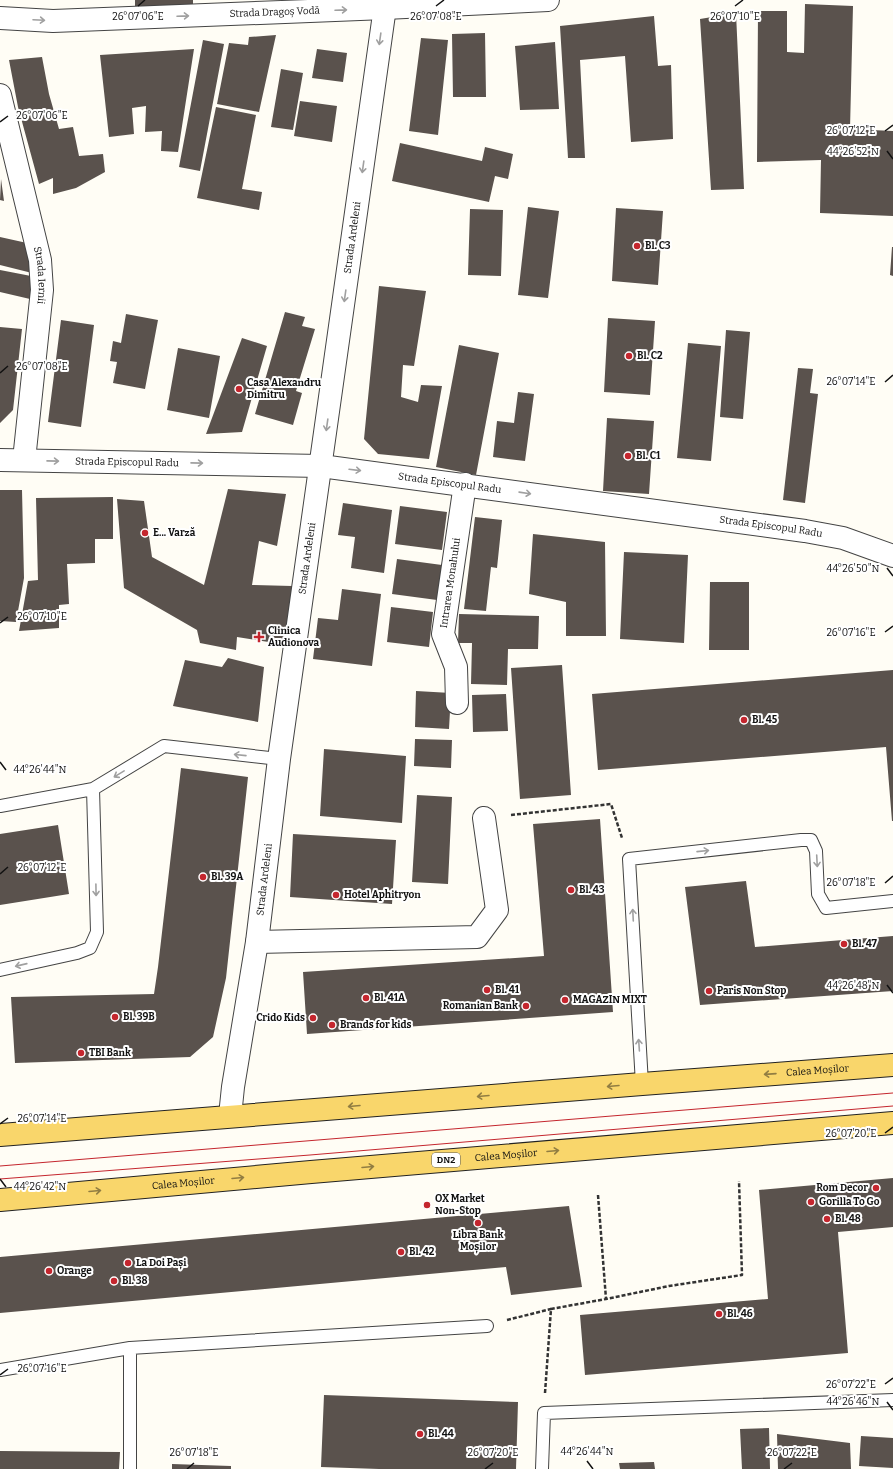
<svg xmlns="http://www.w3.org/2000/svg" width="893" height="1469" font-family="Bitter,serif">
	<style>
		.building { fill: #5a524d }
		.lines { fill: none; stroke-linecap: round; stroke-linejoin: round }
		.lane-casing { stroke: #444; stroke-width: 14 }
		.street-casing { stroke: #444; stroke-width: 24 }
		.primary-casing { stroke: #222; stroke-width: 24 }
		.path { stroke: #333; stroke-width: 2.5; stroke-dasharray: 4 2; stroke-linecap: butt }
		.lane { stroke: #fff; stroke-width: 12 }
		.street { stroke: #fff; stroke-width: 22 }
		.primary { stroke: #f9d66b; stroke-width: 22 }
		.tram { stroke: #c4262e; stroke-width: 1 }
		.oneway { stroke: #a0a0a0 }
		.oneway2 { stroke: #917d42 }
		.ticks { fill: none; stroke: #111; stroke-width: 1.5 }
		.poi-dot { fill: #c4262e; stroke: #fff; stroke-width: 1.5 }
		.labels { text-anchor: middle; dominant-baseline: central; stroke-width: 4; stroke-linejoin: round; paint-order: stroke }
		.shield { fill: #fff; stroke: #585858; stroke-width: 1 }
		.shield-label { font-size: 9px; font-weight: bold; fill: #111 }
		.street-label { font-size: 10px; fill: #111; stroke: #fff }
		.poi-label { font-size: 10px; font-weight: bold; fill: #111; stroke: #fff; text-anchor: start }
		.ticks-label { font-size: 10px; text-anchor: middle; fill: #111; stroke: #fff; stroke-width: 4; stroke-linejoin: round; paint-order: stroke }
	</style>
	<rect width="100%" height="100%" fill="#fffdf5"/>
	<path class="building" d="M135 0H193V5L135 7Z
		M805 4 853 6 850 129 893 131V216L820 213 821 160 757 162 758 11H787V52L804 53Z
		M736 13 744 189 711 190 700 19Z
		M654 16 658 66 671 65 673 139 631 142 625 56 580 60 585 158H568L560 26Z
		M485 33 486 97H453L452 34Z
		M276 35 259 112 217 104 229 43 248 45 249 37Z
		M421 38 448 40 438 135 409 131Z
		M203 40 224 44 200 171 179 167Z
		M555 42 559 109 520 110 515 46Z
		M194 49 178 152 161 151 162 131 145 132 146 106 132 108 134 134 109 137 100 55Z
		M317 49 347 53 343 82 312 78Z
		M42 57 49 94 59 129 73 127 79 156 103 154 105 172 76 188 53 194V178L39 184 18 107 9 60Z
		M281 69 303 73 293 130 271 127Z
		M300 101 337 106 332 142 294 136Z
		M216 107 256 115 242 189 262 192 259 210 197 198Z
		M400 143 482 161 485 147 513 154 508 179 495 176 489 202 392 181Z
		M1 179 4 201 0 200Z
		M528 207 559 211 548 298 518 295Z
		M616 208 663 211 658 285 612 281Z
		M470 209 503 210 501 276 468 275Z
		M0 237 27 243 32 273 0 265Z
		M892 247H893V276L890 275Z
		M0 270 31 276 30 299 0 292Z
		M379 286 426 291 414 366 403 365 401 397 418 402 421 385 442 386 429 459 378 454 364 439Z
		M285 312 305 317 302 326 315 329 296 391 302 393 293 425 255 414Z
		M126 314 158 320 145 389 113 383 117 362 110 361 113 341 121 343Z
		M608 318 655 321 650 395 604 392Z
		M61 320 94 325 81 427 48 422Z
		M0 327 22 329 13 410 0 423Z
		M726 330 750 332 743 419 720 417Z
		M242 338 267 346 242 432 206 434Z
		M688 343 721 346 711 461 677 458Z
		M459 345 499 353 476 475 436 467Z
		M178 348 220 356 209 418 167 410Z
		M798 368 813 369 810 393 818 394 805 503 783 500Z
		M518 392 534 394 525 461 493 457 497 421 514 423Z
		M607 418 654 421 649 494 603 491Z
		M228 489 286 494 277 546 259 541 252 585 292 586 288 645 237 637 236 650 200 643 197 630 124 588 117 499 144 501 152 557 204 585Z
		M0 490H22L24 578 16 622 0 621Z
		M113 497V539H95V563L67 564 69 604 59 605V628L19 631 28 581 38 580 36 498Z
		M343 503 392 510 384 573 351 568 355 537 338 535Z
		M400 506 447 512 442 550 395 544Z
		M475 517 502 520 497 568 491 567 486 611 464 609Z
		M533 534 605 542 606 636H566V602L529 594Z
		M624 552 688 555 684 643 620 639Z
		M397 559 442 565 437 600 392 594Z
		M710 582H749V650H709Z
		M342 589 381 594 372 666 313 659 318 618 338 620Z
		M391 607 433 612 429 647 387 642Z
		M459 614 539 616 538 649H508L507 685 471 684 472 643H458Z
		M228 658 264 667 258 722 173 706 185 660 222 667Z
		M562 665 571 795 520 799 511 668Z
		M893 670V821H892L886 747 598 770 592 694Z
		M416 691 451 693 449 729 415 727Z
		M506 694 508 731 473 732 472 695Z
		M415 739 452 740 451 768 414 766Z
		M324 749 406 756 402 823 320 816Z
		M181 768 248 777 226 978 213 1037 190 1057 15 1063 11 997 154 994 158 967Z
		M417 795 452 797 448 884 412 882Z
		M600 819 613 1012 307 1034 303 972 544 956 533 824Z
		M58 825 69 894 0 905V834Z
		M293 834 396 840 392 904 290 897Z
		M746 881 755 947 893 936V991L700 1005 685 887Z
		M893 1178V1227L838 1232 848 1353 585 1375 580 1315 768 1299 759 1190Z
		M569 1206 582 1287 511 1295 506 1267 0 1313V1257Z
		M324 1395 518 1402 516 1469H379L321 1467Z
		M769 1428 770 1469H742L740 1429Z
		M777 1434 850 1443 851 1469H778Z
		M861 1436 893 1438V1468L859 1466Z
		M0 1451 120 1452 119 1469H0Z
		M654 1462 655 1469H620L619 1463Z
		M172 1464 231 1466V1469H172Z"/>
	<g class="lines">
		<g class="lane-casing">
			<path id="lane" d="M0 806 93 789
				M0 970 77 953 90 948 97 932 93 789 164 746 279 759
				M642 1084 629 859 801 840H811L816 851 818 894 826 908 893 901
				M0 1370 130 1348 487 1326
				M130 1469V1348
				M542 1469 544 1413 893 1400"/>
		</g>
		<g class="street-casing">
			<g id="street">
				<path id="s1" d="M0 18 53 21 385 8 548 0"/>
				<path id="s2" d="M0 95 40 260 42 290 24 460"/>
				<path id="s3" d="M0 460 321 466 805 531 843 538 893 556"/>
				<path id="s4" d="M457 703 456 667 443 634 465 484"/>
				<path d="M257 942 477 937 497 910 484 818"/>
				<path id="s5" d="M230 1116 233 1087 257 942 279 759 386 0"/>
			</g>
		</g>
		<g class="primary-casing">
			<g id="primary">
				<path id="s6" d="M0 1135 642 1084 893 1065"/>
				<path id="s7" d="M0 1200 311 1172 893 1123"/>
			</g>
		</g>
		<path class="path" d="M511 815 611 804 622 838
			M598 1195 606 1299
			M507 1320 551 1309
			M545 1393 551 1309 606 1299 669 1286 742 1275 739 1181"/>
		<use href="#lane" class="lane"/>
		<use href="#street" class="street"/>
		<use href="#primary" class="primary"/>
		<path class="tram" d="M0 1166 893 1093
			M0 1179 310 1155 893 1106"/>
	</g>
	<defs><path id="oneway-shaft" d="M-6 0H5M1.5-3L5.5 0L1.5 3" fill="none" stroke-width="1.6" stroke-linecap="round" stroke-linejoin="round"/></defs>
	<g class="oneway">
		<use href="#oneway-shaft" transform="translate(341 10) rotate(-2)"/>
		<use href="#oneway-shaft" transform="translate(183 16) rotate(-2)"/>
		<use href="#oneway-shaft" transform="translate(39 20) rotate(3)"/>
		<use href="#oneway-shaft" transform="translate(380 39) rotate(98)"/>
		<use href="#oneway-shaft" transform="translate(363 167) rotate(98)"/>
		<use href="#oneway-shaft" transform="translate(345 296) rotate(98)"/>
		<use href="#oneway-shaft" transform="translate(327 425) rotate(98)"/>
		<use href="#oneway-shaft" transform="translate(53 461) rotate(1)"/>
		<use href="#oneway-shaft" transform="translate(197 463) rotate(1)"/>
		<use href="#oneway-shaft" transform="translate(355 470) rotate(7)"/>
		<use href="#oneway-shaft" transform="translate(525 493) rotate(8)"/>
		<use href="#oneway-shaft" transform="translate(240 755) rotate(-174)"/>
		<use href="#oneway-shaft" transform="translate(119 774) rotate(149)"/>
		<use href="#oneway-shaft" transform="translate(703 851) rotate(-6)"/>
		<use href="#oneway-shaft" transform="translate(817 861) rotate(87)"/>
		<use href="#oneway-shaft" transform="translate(96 890) rotate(89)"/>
		<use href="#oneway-shaft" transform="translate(633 915) rotate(-93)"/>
		<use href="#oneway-shaft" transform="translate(21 965) rotate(167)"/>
		<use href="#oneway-shaft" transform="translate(639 1045) rotate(-94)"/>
	</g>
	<g class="oneway2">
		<use href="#oneway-shaft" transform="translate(770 1074) rotate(176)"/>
		<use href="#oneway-shaft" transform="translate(613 1086) rotate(175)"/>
		<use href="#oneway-shaft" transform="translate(483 1096) rotate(175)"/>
		<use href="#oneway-shaft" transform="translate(354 1106) rotate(175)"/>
		<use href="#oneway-shaft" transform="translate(553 1151) rotate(-5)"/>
		<use href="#oneway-shaft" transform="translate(368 1167) rotate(-5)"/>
		<use href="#oneway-shaft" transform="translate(238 1178) rotate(-5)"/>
		<use href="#oneway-shaft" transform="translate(95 1191) rotate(-5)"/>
	</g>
	<path class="ticks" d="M138 6 145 0M436 6 444 0M735 6 743 0M0 122 8 116M885 131 893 125M887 151 893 159M0 373 8 366M885 382 893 375M887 568 893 576M0 623 8 617M885 632 893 626M0 762 6 770M0 874 8 867M885 883 893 876M887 985 893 993M0 1124 8 1118M885 1133 893 1127M0 1179 6 1187M0 1375 8 1369M885 1384 893 1378M887 1402 893 1410M587 1461 593 1469M187 1469 194 1463M485 1469 493 1463M784 1469 792 1463"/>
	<g class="poi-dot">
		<circle cx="637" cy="246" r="4"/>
		<circle cx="629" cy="356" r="4"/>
		<circle cx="239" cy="389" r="4"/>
		<circle cx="628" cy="456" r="4"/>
		<circle cx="145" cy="533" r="4"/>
		<path d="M257 631h4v4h4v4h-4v4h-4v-4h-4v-4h4z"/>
		<circle cx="744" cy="720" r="4"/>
		<circle cx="203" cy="877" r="4"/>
		<circle cx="571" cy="890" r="4"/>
		<circle cx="336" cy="895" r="4"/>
		<circle cx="844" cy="944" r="4"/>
		<circle cx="487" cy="990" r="4"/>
		<circle cx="709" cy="991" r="4"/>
		<circle cx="366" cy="998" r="4"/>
		<circle cx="565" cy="1000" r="4"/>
		<circle cx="526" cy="1006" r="4"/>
		<circle cx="115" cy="1017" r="4"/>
		<circle cx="313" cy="1018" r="4"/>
		<circle cx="332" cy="1025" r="4"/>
		<circle cx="81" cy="1053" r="4"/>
		<circle cx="876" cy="1188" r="4"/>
		<circle cx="811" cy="1202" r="4"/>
		<circle cx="427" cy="1205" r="4"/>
		<circle cx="827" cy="1219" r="4"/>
		<circle cx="478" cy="1223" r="4"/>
		<circle cx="401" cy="1252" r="4"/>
		<circle cx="128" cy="1263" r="4"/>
		<circle cx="49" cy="1271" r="4"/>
		<circle cx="114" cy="1281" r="4"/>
		<circle cx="719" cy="1314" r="4"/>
		<circle cx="420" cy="1434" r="4"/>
	</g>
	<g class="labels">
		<rect class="shield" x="432" y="1153" width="28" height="14" rx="3"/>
		<g class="shield-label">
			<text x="446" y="1160">DN2</text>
		</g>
		<g class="street-label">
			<text stroke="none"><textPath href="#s1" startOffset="275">Strada Dragoș Vodă</textPath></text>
			<text stroke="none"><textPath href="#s5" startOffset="887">Strada Ardeleni</textPath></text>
			<text stroke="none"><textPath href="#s2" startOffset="185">Strada Iernii</textPath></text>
			<text stroke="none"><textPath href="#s3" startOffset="127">Strada Episcopul Radu</textPath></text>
			<text stroke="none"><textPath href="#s3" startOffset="451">Strada Episcopul Radu</textPath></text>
			<text stroke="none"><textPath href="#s3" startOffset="775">Strada Episcopul Radu</textPath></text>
			<text stroke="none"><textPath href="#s5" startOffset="563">Strada Ardeleni</textPath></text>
			<text stroke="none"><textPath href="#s4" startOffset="123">Intrarea Monahului</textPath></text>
			<text stroke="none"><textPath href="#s5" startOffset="239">Strada Ardeleni</textPath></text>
			<text stroke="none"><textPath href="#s6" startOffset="820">Calea Moșilor</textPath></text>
			<text stroke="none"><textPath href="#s7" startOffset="508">Calea Moșilor</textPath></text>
			<text stroke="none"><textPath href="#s7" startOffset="184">Calea Moșilor</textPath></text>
		</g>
		<g class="poi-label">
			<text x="645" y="246">Bl. C3</text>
			<text x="637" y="356">Bl. C2</text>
			<text x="247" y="383">Casa Alexandru<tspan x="247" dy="12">Dimitru</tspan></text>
			<text x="636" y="456">Bl. C1</text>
			<text x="153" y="533">E... Varză</text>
			<text x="268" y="631">Clinica<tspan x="268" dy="12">Audionova</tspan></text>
			<text x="752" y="720">Bl. 45</text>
			<text x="211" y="877">Bl. 39A</text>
			<text x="579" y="890">Bl. 43</text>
			<text x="344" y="895">Hotel Aphitryon</text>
			<text x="852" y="944">Bl. 47</text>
			<text x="495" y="990">Bl. 41</text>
			<text x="717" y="991">Paris Non Stop</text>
			<text x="374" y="998">Bl. 41A</text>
			<text x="573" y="1000">MAGAZIN MIXT</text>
			<text x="518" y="1006" text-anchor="end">Romanian Bank</text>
			<text x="123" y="1017">Bl. 39B</text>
			<text x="305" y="1018" text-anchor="end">Crido Kids</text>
			<text x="340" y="1025">Brands for kids</text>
			<text x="89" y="1053">TBI Bank</text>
			<text x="868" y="1188" text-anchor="end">Rom Decor</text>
			<text x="435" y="1199">OX Market<tspan x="435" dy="12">Non-Stop</tspan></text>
			<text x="819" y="1202">Gorilla To Go</text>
			<text x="835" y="1219">Bl. 48</text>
			<text x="478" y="1235" text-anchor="middle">Libra Bank<tspan x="478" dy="12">Moșilor</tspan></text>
			<text x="409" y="1252">Bl. 42</text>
			<text x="136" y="1263">La Doi Pași</text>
			<text x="57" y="1271">Orange</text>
			<text x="122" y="1281">Bl. 38</text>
			<text x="727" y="1314">Bl. 46</text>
			<text x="428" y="1434">Bl. 44</text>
		</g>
	</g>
	<g class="ticks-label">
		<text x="436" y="20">26°07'08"E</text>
		<text x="735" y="20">26°07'10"E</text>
		<text x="138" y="20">26°07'06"E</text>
		<text x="42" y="119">26°07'06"E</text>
		<text x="851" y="134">26°07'12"E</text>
		<text x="853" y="155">44°26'52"N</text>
		<text x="42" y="370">26°07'08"E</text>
		<text x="851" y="385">26°07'14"E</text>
		<text x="853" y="572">44°26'50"N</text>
		<text x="42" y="620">26°07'10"E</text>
		<text x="851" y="636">26°07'16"E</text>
		<text x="40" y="773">44°26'44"N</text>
		<text x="42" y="871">26°07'12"E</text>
		<text x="851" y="886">26°07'18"E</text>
		<text x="853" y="989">44°26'48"N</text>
		<text x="42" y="1122">26°07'14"E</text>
		<text x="851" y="1137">26°07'20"E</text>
		<text x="40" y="1190">44°26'42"N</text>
		<text x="42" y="1372">26°07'16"E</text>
		<text x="851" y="1388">26°07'22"E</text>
		<text x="853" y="1405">44°26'46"N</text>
		<text x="587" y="1455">44°26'44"N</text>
		<text x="194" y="1456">26°07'18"E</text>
		<text x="493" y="1456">26°07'20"E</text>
		<text x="792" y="1456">26°07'22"E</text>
	</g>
</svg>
